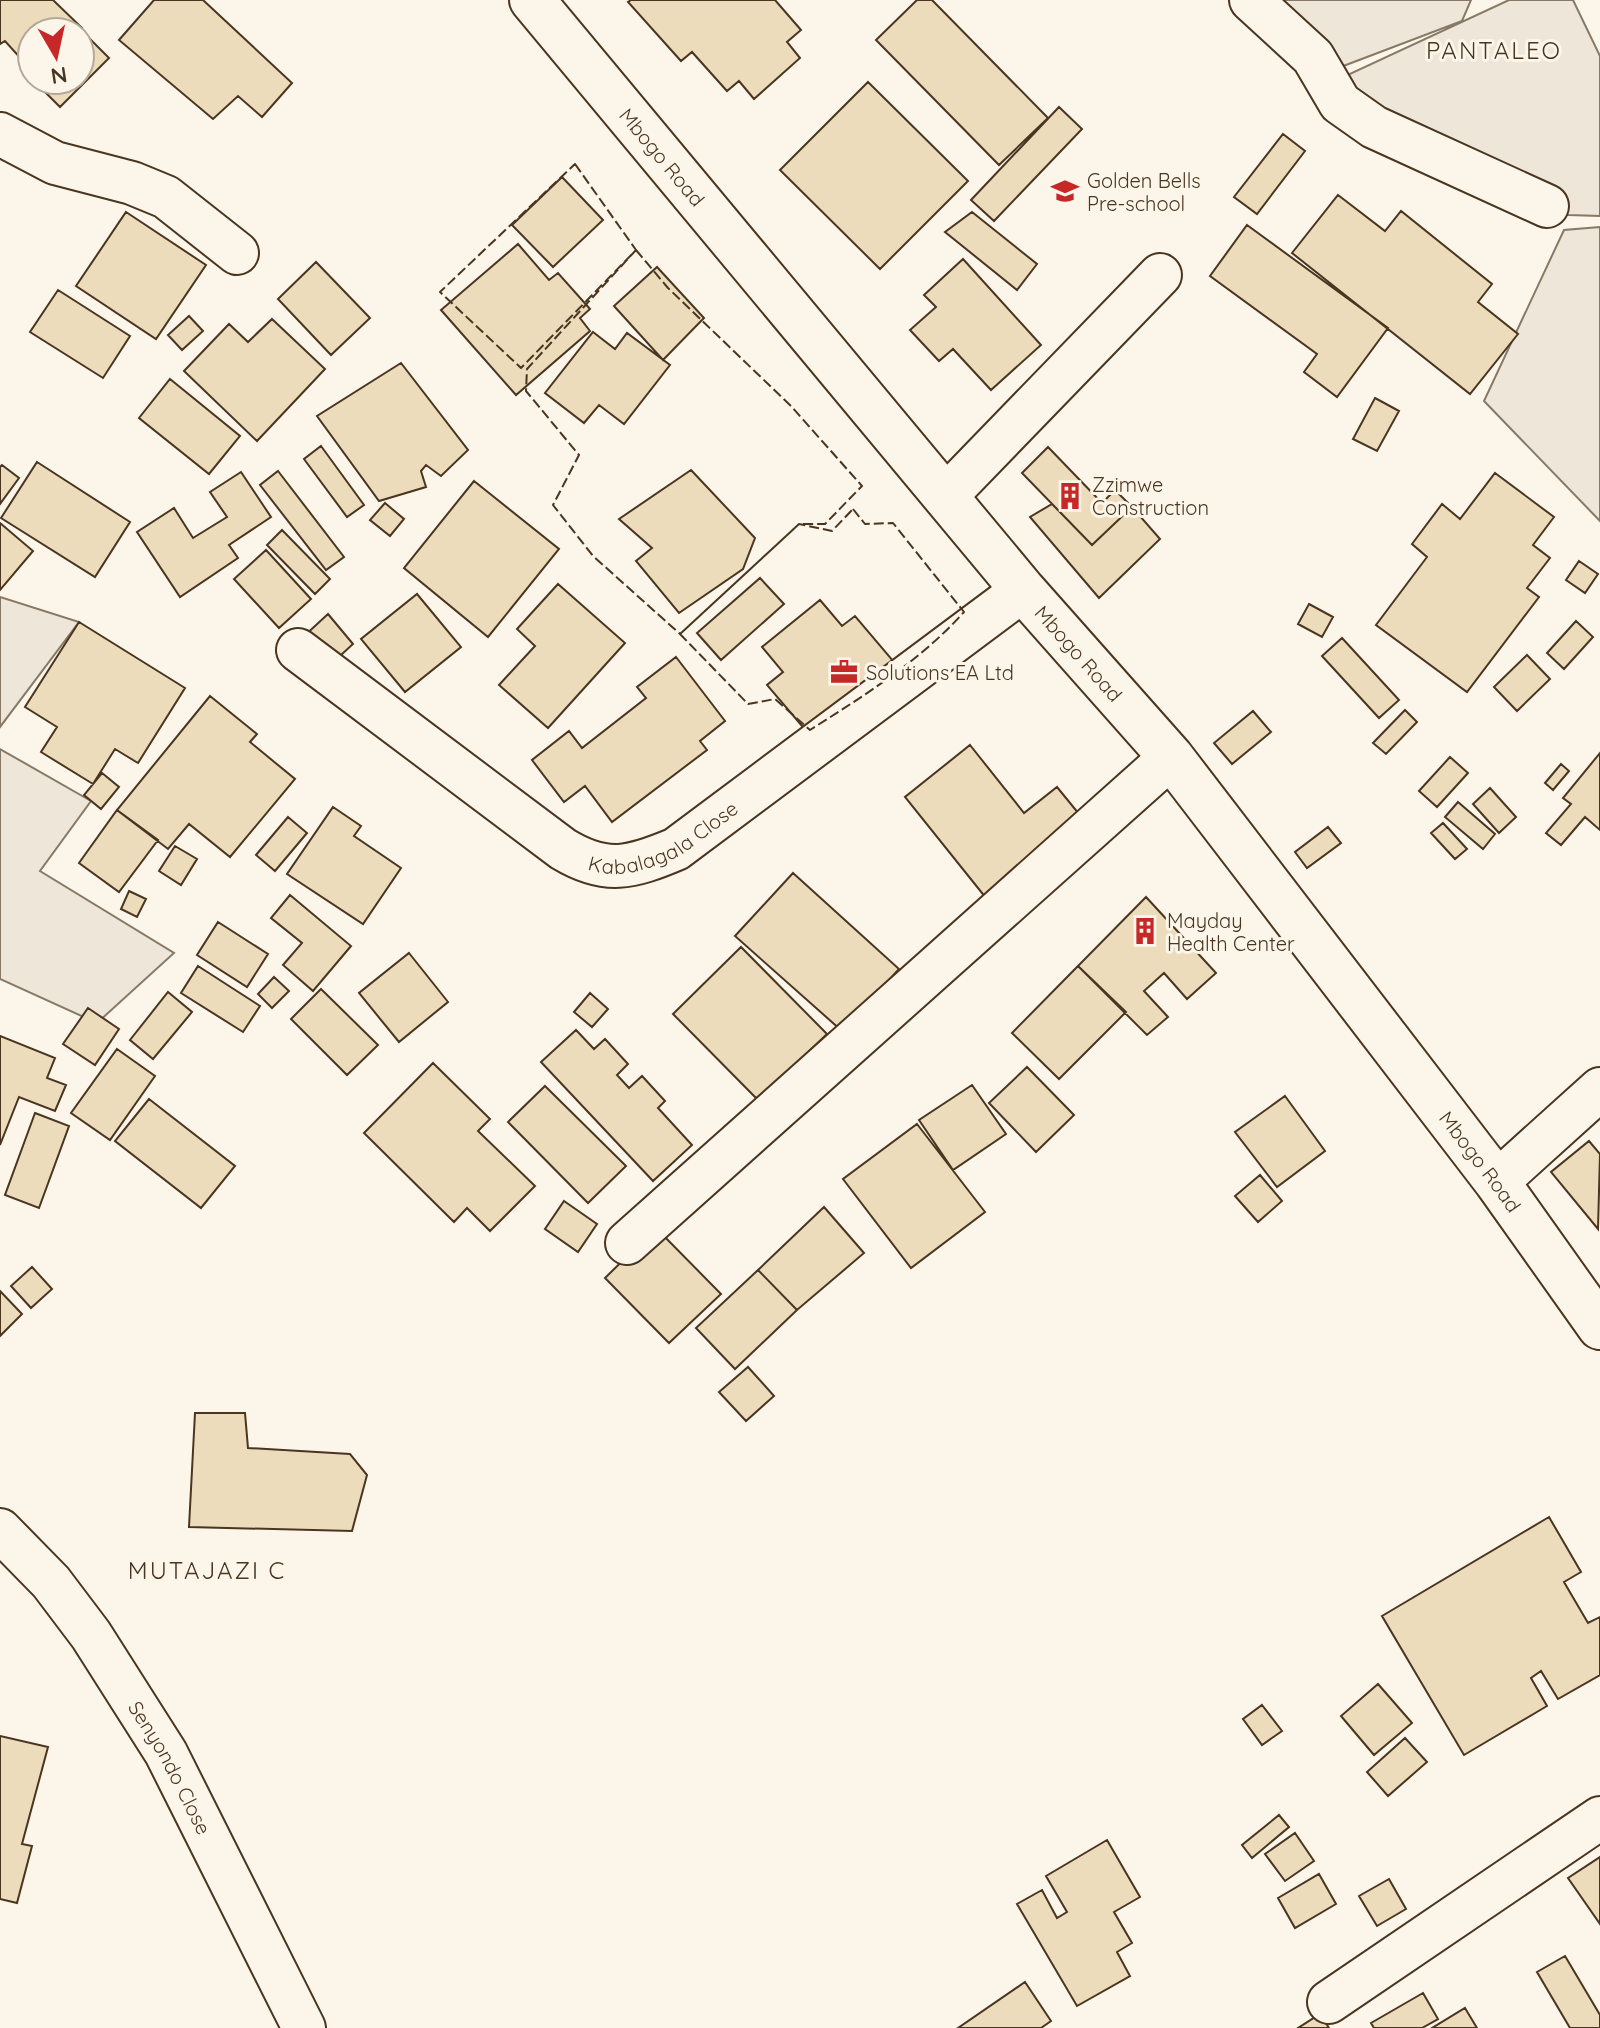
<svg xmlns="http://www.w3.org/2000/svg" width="1600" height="2028" font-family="Quicksand,sans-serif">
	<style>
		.green { fill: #ede6d9; stroke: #887966; stroke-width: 2 }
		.building { fill: #ecdcbc; stroke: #4a3520; stroke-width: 2 }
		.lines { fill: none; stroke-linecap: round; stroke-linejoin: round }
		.minor-casing { stroke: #4a3520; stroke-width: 46 }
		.tertiary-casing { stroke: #4a3520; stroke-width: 48 }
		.minor { stroke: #fbf6e9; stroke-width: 42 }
		.tertiary { stroke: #fbf6e9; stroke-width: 44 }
		.fence { stroke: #4a3520; stroke-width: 2; stroke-dasharray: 10 4; stroke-linecap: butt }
		.labels { text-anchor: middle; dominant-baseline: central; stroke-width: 6; stroke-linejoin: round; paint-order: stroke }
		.street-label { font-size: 20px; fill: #4a3520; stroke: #fbf6e9 }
		.poi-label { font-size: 20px; fill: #4a3520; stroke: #fbf6e9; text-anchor: start }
		.quarter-label { font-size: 24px; letter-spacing: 2px; fill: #4a3520; stroke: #fbf6e9 }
	</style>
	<rect width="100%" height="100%" fill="#fbf6e9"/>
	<path class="green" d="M1260 0H1471L1462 21 1338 68Z
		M1509 0H1573L1600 56V216L1568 215 1345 102 1341 78Z
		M1600 227V521L1484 401 1564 230Z
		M0 597 79 622 0 727Z
		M0 749 91 801 40 871 174 953 97 1023 0 979Z"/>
	<path class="building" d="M0 0H53L82 28 78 32H32V71L5 41 0 44Z
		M154 0H203L292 83 262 117 238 96 213 119 119 40Z
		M631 0H775L801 30 787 42 800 58 754 99 739 81 727 91 692 52 681 61 628 2Z
		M917 0H932L1048 118 999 165 876 40Z
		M83 32 109 58 60 107 34 81 80 80V35Z
		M868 82 968 181 880 269 780 170Z
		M1059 107 1082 129 994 221 971 200Z
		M1283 134 1305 151 1257 214 1234 197Z
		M562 177 603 220 553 267 512 225Z
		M1338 195 1385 231 1401 211 1492 284 1478 302 1518 334 1470 394 1292 253Z
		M126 212 206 265 156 339 76 286Z
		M972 212 1037 264 1017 290 945 232Z
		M1247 225 1388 328 1337 397 1304 372 1317 354 1210 276Z
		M518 244 549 280 558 273 590 309 580 318 590 331 516 395 441 310Z
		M963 259 1041 345 991 390 953 349 939 361 910 330 936 307 924 295Z
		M316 262 370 318 331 355 278 299Z
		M657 267 704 318 663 360 614 306Z
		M58 290 130 336 103 378 30 332Z
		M189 316 203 331 182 350 168 335Z
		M272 319 325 369 257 441 184 371 229 324 248 342Z
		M593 332 615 349 627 333 670 365 624 424 599 405 584 423 545 393Z
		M401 363 468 450 441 476 426 465 421 471 426 487 379 501 317 416Z
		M170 379 240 436 209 474 139 418Z
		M1375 398 1399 411 1377 451 1353 439Z
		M321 446 364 505 347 517 304 459Z
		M1048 447 1102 503 1115 490 1132 507 1092 545 1022 473Z
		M37 462 130 522 95 577 1 518Z
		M2 465 19 478 0 504V467Z
		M691 470 755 538 743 569 679 613 636 561 652 548 619 519Z
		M278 471 344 557 326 570 260 485Z
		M241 472 271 517 229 545 238 558 180 597 137 532 174 508 193 538 227 517 210 492Z
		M1495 473 1554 517 1533 545 1550 558 1527 588 1539 597 1467 692 1376 625 1427 557 1412 544 1442 504 1460 519Z
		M474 481 559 549 488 637 404 568Z
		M385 503 404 519 390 536 370 520Z
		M1052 504 1092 545 1132 507 1160 539 1099 598 1030 517Z
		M0 523 33 551 0 590Z
		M282 530 330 579 315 594 267 545Z
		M266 550 311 599 279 628 234 579Z
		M1579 561 1598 574 1585 593 1566 580Z
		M760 578 784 604 721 660 697 633Z
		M558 584 625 643 548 728 499 685 535 646 517 629Z
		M417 594 461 647 405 692 361 639Z
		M820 600 842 626 855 616 894 662 808 733 767 685 783 672 762 647Z
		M1309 604 1333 617 1322 637 1298 624Z
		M328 614 353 644 328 667 302 638Z
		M1576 621 1593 637 1564 669 1547 653Z
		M79 622 185 688 138 763 115 749 93 784 41 752 57 727 25 707Z
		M1342 638 1399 700 1379 718 1322 656Z
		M1527 655 1550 679 1517 711 1494 687Z
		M676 657 725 721 700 741 707 750 612 822 585 786 564 802 532 760 569 731 582 748 646 698 637 687Z
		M210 696 257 734 250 742 295 779 230 857 189 824 168 849 117 810Z
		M1405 710 1417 722 1386 754 1373 743Z
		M1253 711 1271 732 1232 764 1214 743Z
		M970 745 1024 813 1057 787 1084 820 986 898 905 797Z
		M1600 753V830L1585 817 1561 845 1546 833 1571 804 1563 798Z
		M1450 757 1468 773 1437 807 1419 791Z
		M1561 764 1569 771 1553 790 1545 783Z
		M102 773 119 787 101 809 84 795Z
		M1490 788 1516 817 1499 833 1473 804Z
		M1458 802 1495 834 1483 849 1445 817Z
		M333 807 361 826 354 836 401 868 363 924 287 874Z
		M117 810 158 840 119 892 79 863Z
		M288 817 307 833 275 871 256 855Z
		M1443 823 1467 849 1455 859 1431 833Z
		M1328 827 1341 843 1307 868 1295 852Z
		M175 846 197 859 181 885 159 871Z
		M793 873 899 969 842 1031 735 936Z
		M129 891 146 899 137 917 121 909Z
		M290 895 351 946 313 991 283 965 302 943 271 918Z
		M1146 897 1216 973 1187 999 1164 973 1144 991 1168 1017 1147 1035 1078 966Z
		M218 922 268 954 247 987 197 955Z
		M741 947 827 1034 758 1100 673 1014Z
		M409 953 448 1002 399 1042 359 993Z
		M198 966 260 1006 243 1032 181 993Z
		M1078 966 1126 1012 1059 1079 1012 1033Z
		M274 977 289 991 272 1008 258 994Z
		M321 989 378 1045 347 1075 291 1019Z
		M168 992 192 1012 153 1059 130 1040Z
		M590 993 608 1009 592 1027 574 1012Z
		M88 1008 119 1029 95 1065 63 1044Z
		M576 1030 594 1049 605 1039 628 1064 617 1075 629 1088 642 1076 665 1101 658 1108 692 1145 653 1181 541 1062Z
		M0 1036 55 1058 47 1078 66 1085 55 1111 19 1097 0 1145Z
		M117 1049 155 1076 110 1140 71 1113Z
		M433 1063 490 1119 478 1131 535 1186 490 1231 467 1208 454 1222 364 1133Z
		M1027 1067 1074 1115 1036 1152 989 1103Z
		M972 1085 1006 1134 953 1170 919 1120Z
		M545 1086 626 1166 588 1203 508 1122Z
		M1285 1096 1325 1151 1277 1187 1235 1132Z
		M149 1099 235 1166 201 1208 115 1141Z
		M35 1113 69 1126 39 1208 5 1195Z
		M917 1124 985 1212 911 1268 843 1179Z
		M1589 1141 1600 1154 1598 1229 1551 1172Z
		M1260 1175 1282 1201 1258 1222 1235 1196Z
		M564 1201 597 1224 578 1252 545 1229Z
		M824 1207 864 1253 797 1310 758 1270Z
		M656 1228 721 1294 669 1343 605 1278Z
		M32 1267 52 1289 31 1308 11 1286Z
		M758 1270 797 1310 735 1369 696 1328Z
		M0 1291 22 1314 0 1336Z
		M748 1367 774 1396 746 1421 719 1392Z
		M195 1413H245L248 1448 350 1454 367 1475 352 1531 189 1527Z
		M1549 1517 1581 1572 1564 1582 1588 1623 1600 1617V1675L1558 1699 1541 1671 1531 1678 1547 1706 1464 1755 1382 1616Z
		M1378 1684 1412 1723 1374 1755 1341 1716Z
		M1262 1705 1282 1731 1262 1745 1243 1719Z
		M0 1736 48 1747 22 1844 32 1846 17 1903 0 1899Z
		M1405 1738 1427 1762 1388 1796 1367 1772Z
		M1279 1815 1289 1827 1252 1858 1242 1845Z
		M1295 1833 1314 1861 1285 1881 1265 1854Z
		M1107 1840 1140 1897 1114 1912 1132 1943 1117 1952 1130 1976 1077 2006 1017 1904 1042 1890 1057 1918 1067 1912 1046 1876Z
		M1600 1857V1924L1568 1878Z
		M1319 1874 1336 1904 1295 1928 1278 1898Z
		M1389 1879 1406 1909 1377 1926 1359 1896Z
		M1565 1956 1600 2015V2028H1570L1537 1972Z
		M1025 1982 1051 2021 1041 2028H958Z
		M1423 1993 1438 2019 1422 2028H1374L1371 2023Z
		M1465 2008 1477 2028H1432Z
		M1320 2014 1329 2028H1298Z"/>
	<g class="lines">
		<g class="minor-casing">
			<g id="minor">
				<path d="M1251 0 1313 57 1340 103 1374 127 1547 206"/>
				<path d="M0 134 55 163 132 183 166 197 237 253"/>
				<path d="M945 497 1160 275"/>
				<path id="s1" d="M298 650 563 849C606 875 631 868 676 849L1023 590"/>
				<path d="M1497 1182 1600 1089"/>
				<path d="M627 1243 1171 757"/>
				<path id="s2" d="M0 1530 51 1582 91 1635 166 1753 304 2028"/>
				<path d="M1329 2002 1600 1818"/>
			</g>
		</g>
		<g class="tertiary-casing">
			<g id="tertiary">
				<path id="s3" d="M532 0 1023 590 1171 757 1497 1182 1600 1327"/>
			</g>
		</g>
		<use href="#minor" class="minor"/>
		<use href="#tertiary" class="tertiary"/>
		<path class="fence" d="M575 164 636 250 521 368 440 292Z
			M636 250 668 288 791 406 862 486 825 524H799L680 634 593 556 553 505 579 455 526 391 527 369Z
			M853 509 865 524 893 523 964 612C920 661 865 695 810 730L775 699 748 704 680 634 799 524 832 531Z"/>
	</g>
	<defs>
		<g id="school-bare" transform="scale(2.16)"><path d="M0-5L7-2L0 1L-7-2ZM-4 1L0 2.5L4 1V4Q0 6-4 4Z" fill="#c62828" stroke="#fbf6e9" stroke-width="2.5" paint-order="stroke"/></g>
		<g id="building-bare" transform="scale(2.16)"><path d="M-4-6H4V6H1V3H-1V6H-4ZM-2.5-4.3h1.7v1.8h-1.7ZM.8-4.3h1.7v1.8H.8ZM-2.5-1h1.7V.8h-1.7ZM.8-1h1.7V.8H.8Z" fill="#c62828" stroke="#fbf6e9" stroke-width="2.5" paint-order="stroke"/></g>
		<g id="office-bare" transform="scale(2.16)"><path d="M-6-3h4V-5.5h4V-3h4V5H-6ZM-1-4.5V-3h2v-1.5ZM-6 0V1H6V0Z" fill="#c62828" stroke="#fbf6e9" stroke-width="2.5" paint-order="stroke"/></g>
	</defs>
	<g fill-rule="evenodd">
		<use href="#school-bare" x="1065" y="191"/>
		<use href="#building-bare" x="1070" y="496"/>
		<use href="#office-bare" x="844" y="672"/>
		<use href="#building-bare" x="1145" y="931"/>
	</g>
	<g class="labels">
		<g class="street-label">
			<text stroke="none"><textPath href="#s3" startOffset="204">Mbogo Road</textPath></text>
			<text stroke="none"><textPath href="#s3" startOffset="852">Mbogo Road</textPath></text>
			<text stroke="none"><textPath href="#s1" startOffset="442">Kabalagala Close</textPath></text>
			<text stroke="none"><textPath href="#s3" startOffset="1500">Mbogo Road</textPath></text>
			<text stroke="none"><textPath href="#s2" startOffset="294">Senyondo Close</textPath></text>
		</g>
		<g class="poi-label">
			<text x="1087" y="180">Golden Bells<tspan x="1087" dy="23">Pre-school</tspan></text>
			<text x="1092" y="484">Zzimwe<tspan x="1092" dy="23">Construction</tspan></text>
			<text x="866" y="672">Solutions EA Ltd</text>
			<text x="1167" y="920">Mayday<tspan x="1167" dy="23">Health Center</tspan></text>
		</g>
		<g class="quarter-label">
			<text x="1494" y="50">PANTALEO</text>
			<text x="207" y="1570">MUTAJAZI C</text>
		</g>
	</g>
	<g transform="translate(56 56) rotate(171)"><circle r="38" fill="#fbf6e9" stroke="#b4a999" stroke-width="2"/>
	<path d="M0-6L14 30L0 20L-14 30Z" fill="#c62828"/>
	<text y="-12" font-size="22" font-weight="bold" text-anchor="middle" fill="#4a3520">N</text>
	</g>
</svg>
